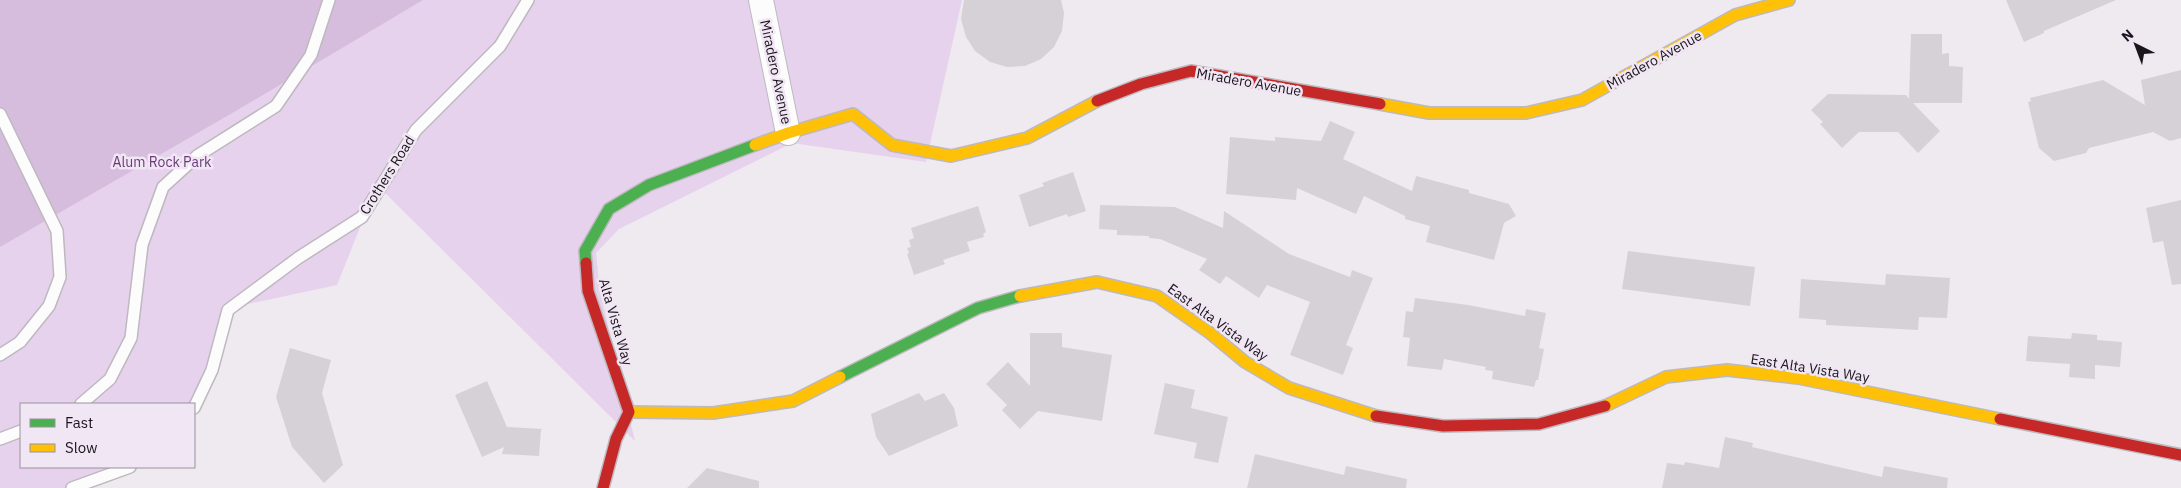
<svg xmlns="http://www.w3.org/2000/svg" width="2181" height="488" font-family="'IBM Plex Sans',sans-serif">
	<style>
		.green { fill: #e6d2ec }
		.forest { fill: #d6bddd }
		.building { fill: #d6d1d7 }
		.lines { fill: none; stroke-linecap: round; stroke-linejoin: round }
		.lane-casing { stroke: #bdb9be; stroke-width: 14 }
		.street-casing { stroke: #bdb9be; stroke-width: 26 }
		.fast-casing { stroke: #bdb9be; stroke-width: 14 }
		.slow-casing { stroke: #bdb9be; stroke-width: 14 }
		.jam-casing { stroke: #bdb9be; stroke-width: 14 }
		.lane { stroke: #fdfcfd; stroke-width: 11 }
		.street { stroke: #fdfcfd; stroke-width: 24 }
		.fast { stroke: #4caf50; stroke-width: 11 }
		.slow { stroke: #ffc107; stroke-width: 11 }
		.jam { stroke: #c62828; stroke-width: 11 }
		.labels { text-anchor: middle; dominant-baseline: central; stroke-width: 5; stroke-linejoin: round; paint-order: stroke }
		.street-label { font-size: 14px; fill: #19151a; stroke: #f1e6f4 }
		.park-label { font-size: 14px; fill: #6c3a7b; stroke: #f1e6f4 }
	</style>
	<rect width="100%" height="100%" fill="#efeaf0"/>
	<path class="green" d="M0 0H962L926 162 792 143 619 229 596 253 600 291 635 441 377 185 337 285 234 307 194 419V404H21V467H133L91 488H0Z"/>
	<path class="forest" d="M0 0H423L234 112 0 247Z"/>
	<path class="building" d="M964 0H1061L1064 13 1062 31 1054 47 1041 59 1025 66 1007 67 990 62 975 51 966 37 961 19Z
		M2006 0H2116L2044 31V33L2024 42Z
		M1911 34H1942V54L1949 53V66L1963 67 1962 103H1913L1940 131 1918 153 1898 132H1859L1842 148 1820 124 1823 122 1811 110 1828 94 1906 95 1909 99Z
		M2181 70V138L2170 141 2153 132 2089 148 2086 153 2054 161 2039 148 2028 102 2031 101 2030 98 2103 80 2145 105 2141 80Z
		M1330 121 1355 132 1343 159 1412 191 1416 176 1469 190V193L1509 204 1516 216 1504 223 1494 260 1426 242 1430 226 1405 219V216L1364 196 1356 214 1297 188 1296 200 1226 194 1230 137 1275 141V137L1321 141Z
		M1073 172 1086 211 1068 217 1067 214 1029 227 1019 195 1044 186 1042 183Z
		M2181 200V284L2172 285 2163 241 2153 243 2146 208Z
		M1100 205 1175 207 1223 228 1224 211 1289 254 1350 277 1352 270 1373 278 1346 345 1353 348 1343 375 1290 355 1310 302 1267 285 1259 298 1226 276 1220 284 1199 270 1207 259 1160 239 1149 238V236L1117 235V230L1099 229Z
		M978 206 986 232 983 234 984 237 967 242 970 251 943 260 945 264 914 275 907 254 909 253 907 248 911 247 909 240 914 238 911 228Z
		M1628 251 1755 267 1750 306 1622 289Z
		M1886 274 1950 278 1947 318 1919 317 1918 330 1826 325V320L1799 318 1801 279 1885 285Z
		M1415 298 1468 305 1525 316 1526 309 1546 313 1539 348 1544 349 1538 380H1536L1534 387 1492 379 1493 371 1485 370 1486 367 1444 359 1442 370 1407 366 1410 338 1403 337 1406 311 1413 312Z
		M1030 333H1062V347L1112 355 1102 421 1038 411 1020 429 1002 410 1007 405 986 384 1008 362 1030 386Z
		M2072 333 2097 335V340L2122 342 2120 367 2095 365V379L2069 377 2070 364 2026 361 2028 336 2071 339Z
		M290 348 331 360 322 393 343 465 324 483 292 447 276 397Z
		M487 381 507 427 543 429 541 430 539 456 502 454 504 447 482 457 455 395Z
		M1165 383 1195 390 1191 408 1228 417 1218 463 1194 458 1197 443 1154 434Z
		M919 393 925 401 944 393 954 408 958 426 889 456 876 437 871 414Z
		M1725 437 1753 443 1752 447 1882 477 1884 466 1948 478 1947 488H1662L1667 463 1684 465 1685 462 1719 468Z
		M1255 454 1344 475 1346 466 1407 479 1406 488H1247Z
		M707 468 759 481V488H687Z"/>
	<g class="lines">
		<g class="lane-casing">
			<path id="lane" d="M0 114 57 231 60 277 49 306 20 342 0 355
				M81 404 110 379 131 338 142 245 163 187 197 156 276 106 311 55 329 0
				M194 408 212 370 228 310 298 258 362 217 416 130 500 46 528 0
				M0 439 21 431
				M72 488 130 467"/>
		</g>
		<g class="street-casing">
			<path id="street" d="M761 0 788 133"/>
		</g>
		<g class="fast-casing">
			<path id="fast" d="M586 263 585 251 609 209 649 185 755 145
				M840 377 978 308 1020 296"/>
		</g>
		<g class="slow-casing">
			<path id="slow" d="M1380 104 1429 113H1526L1582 100 1735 15 1789 0
				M755 145 788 133 853 114 892 145 951 156 1027 138 1097 101
				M1020 296 1097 282 1157 296 1210 333 1245 362 1289 388 1376 416
				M1605 406 1666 377 1727 370 1798 378 2000 419
				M629 412 713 413 793 401 840 377"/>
		</g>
		<g class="jam-casing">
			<path id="jam" d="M1097 101 1141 84 1191 71 1380 104
				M586 263 588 291 629 412 616 439 603 488
				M1376 416 1443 426 1539 424 1605 406
				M2000 419 2181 455"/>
		</g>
		<use href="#lane" class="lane"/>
		<use href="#street" class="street"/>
		<use href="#fast" class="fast"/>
		<use href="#slow" class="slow"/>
		<use href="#jam" class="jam"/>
	</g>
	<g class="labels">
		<g class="street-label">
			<text transform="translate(1654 60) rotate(-29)">Miradero Avenue</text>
			<text transform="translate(776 72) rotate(78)">Miradero Avenue</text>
			<text transform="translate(1249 82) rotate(10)">Miradero Avenue</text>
			<text transform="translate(387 175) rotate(-58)">Crothers Road</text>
			<text transform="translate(616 322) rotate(74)">Alta Vista Way</text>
			<text transform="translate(1218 322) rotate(36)">East Alta Vista Way</text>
			<text transform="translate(1810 368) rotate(9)">East Alta Vista Way</text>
		</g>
		<g class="park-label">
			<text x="162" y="162">Alum Rock Park</text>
		</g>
	</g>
	<rect x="20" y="403" width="175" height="65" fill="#f1e6f4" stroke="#9b929d"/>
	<rect x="30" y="419" width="25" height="8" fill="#4caf50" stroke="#9b929d"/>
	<text x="65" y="428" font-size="15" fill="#19151a">Fast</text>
	<rect x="30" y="444" width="25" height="8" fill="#ffc107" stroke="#9b929d"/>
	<text x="65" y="453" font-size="15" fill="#19151a">Slow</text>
	<g transform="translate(2136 45) rotate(318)" stroke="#f1e6f4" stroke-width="4" paint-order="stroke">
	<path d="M0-4L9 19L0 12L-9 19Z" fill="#19151a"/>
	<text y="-8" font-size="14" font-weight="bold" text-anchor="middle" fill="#19151a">N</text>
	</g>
</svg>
